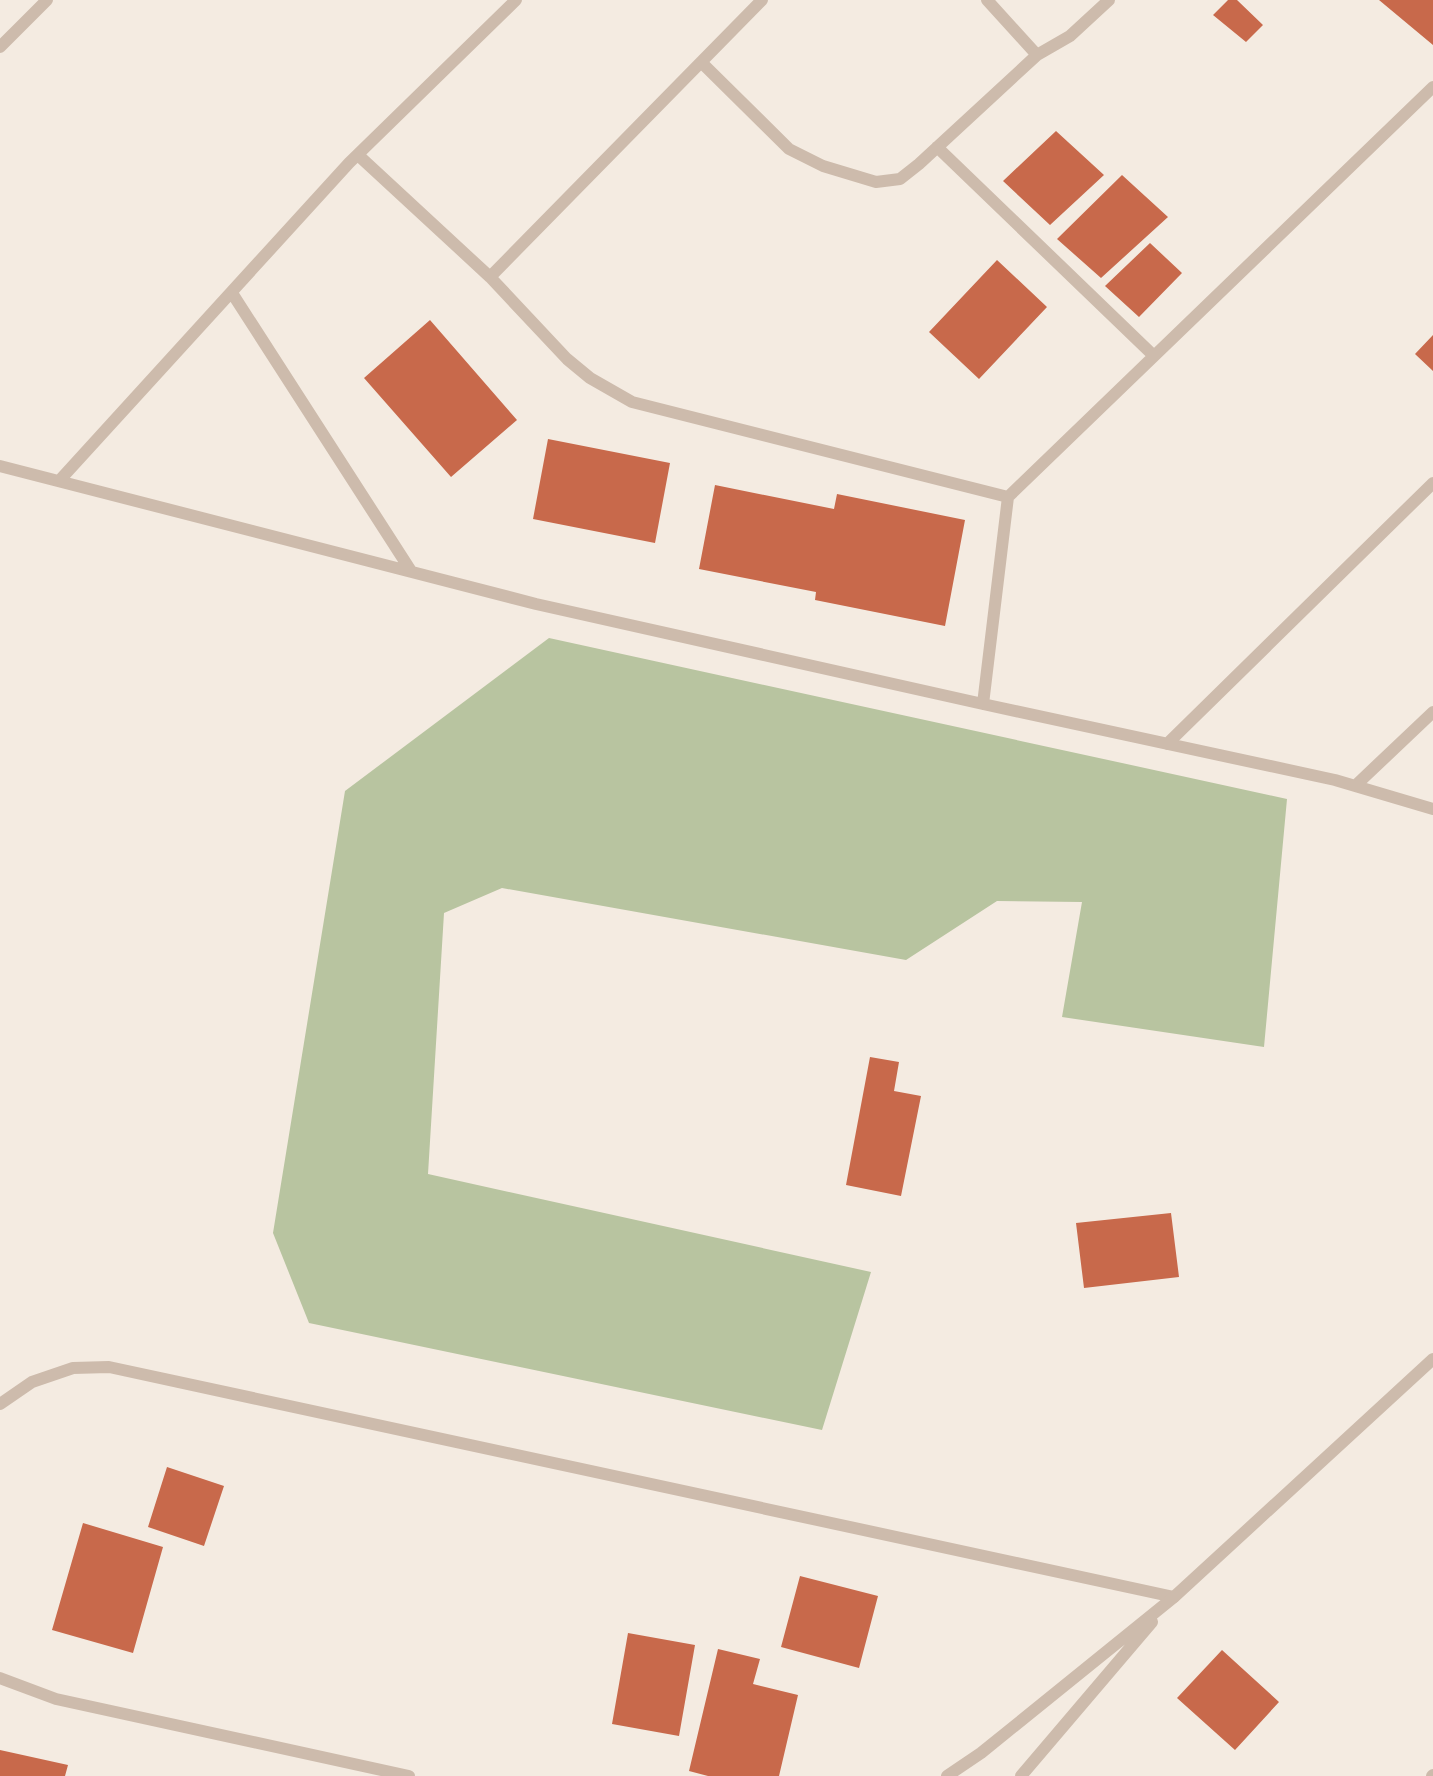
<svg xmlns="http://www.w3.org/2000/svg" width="1433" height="1776" font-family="Inter,sans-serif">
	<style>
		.green { fill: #b8c4a0 }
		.building { fill: #c8694b }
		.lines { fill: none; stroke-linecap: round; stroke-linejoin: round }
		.minor { stroke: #cdbbac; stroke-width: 12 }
		.tertiary { stroke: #cdbbac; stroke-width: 12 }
	</style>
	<rect width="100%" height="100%" fill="#f4ebe1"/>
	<path class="green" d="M549 638 1287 799 1264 1047 1062 1017 1082 902 997 901 906 960 502 888 444 913 428 1174 871 1272 822 1430 309 1323 273 1233 345 791Z"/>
	<path class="building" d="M1228 0H1237L1263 25 1246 42 1213 15Z
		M1379 0H1433V45Z
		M1056 131 1104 175 1050 225 1003 181Z
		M1122 175 1168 217 1101 278 1057 239Z
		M1150 243 1182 273 1139 317 1105 286Z
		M997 260 1047 307 979 379 929 332Z
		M430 320 517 420 451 477 364 378Z
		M1433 335V371L1415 354Z
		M548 439 670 463 655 543 533 519Z
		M715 485 834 509 837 494 965 520 945 626 815 600 816 592 699 569Z
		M870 1057 899 1062 894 1091 921 1096 901 1196 846 1185Z
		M1171 1213 1179 1277 1084 1288 1076 1223Z
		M167 1467 224 1486 204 1546 148 1527Z
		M83 1523 163 1547 133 1653 52 1630Z
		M800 1576 878 1596 859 1668 781 1647Z
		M628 1633 695 1645 679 1736 612 1724Z
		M718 1649 760 1659 753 1684 798 1695 779 1776H708L689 1771Z
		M1222 1650 1279 1702 1235 1750 1177 1698Z
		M0 1750 68 1765 65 1776H0Z"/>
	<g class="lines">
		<path class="minor" d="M762 0 490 277 567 359 590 378 632 402 1008 497
			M0 47 47 0
			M1037 55 1070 36 1109 0
			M701 62 789 149 823 166 876 182 900 179 919 164 1037 55 987 0
			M937 147 1154 356
			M358 155 490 277
			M232 293 411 571
			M0 466 536 604 983 704 1335 780 1433 809
			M59 481 349 163 516 0
			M983 704 1008 497 1433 87
			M1167 744 1433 483
			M1355 786 1433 712
			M0 1404 32 1382 73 1368 109 1367 1174 1597
			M0 1678 56 1699 409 1776
			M1432 1776 1433 1775"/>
		<path class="tertiary" d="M947 1776 981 1753 1174 1597 1433 1359
			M1021 1776 1152 1622"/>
	</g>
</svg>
